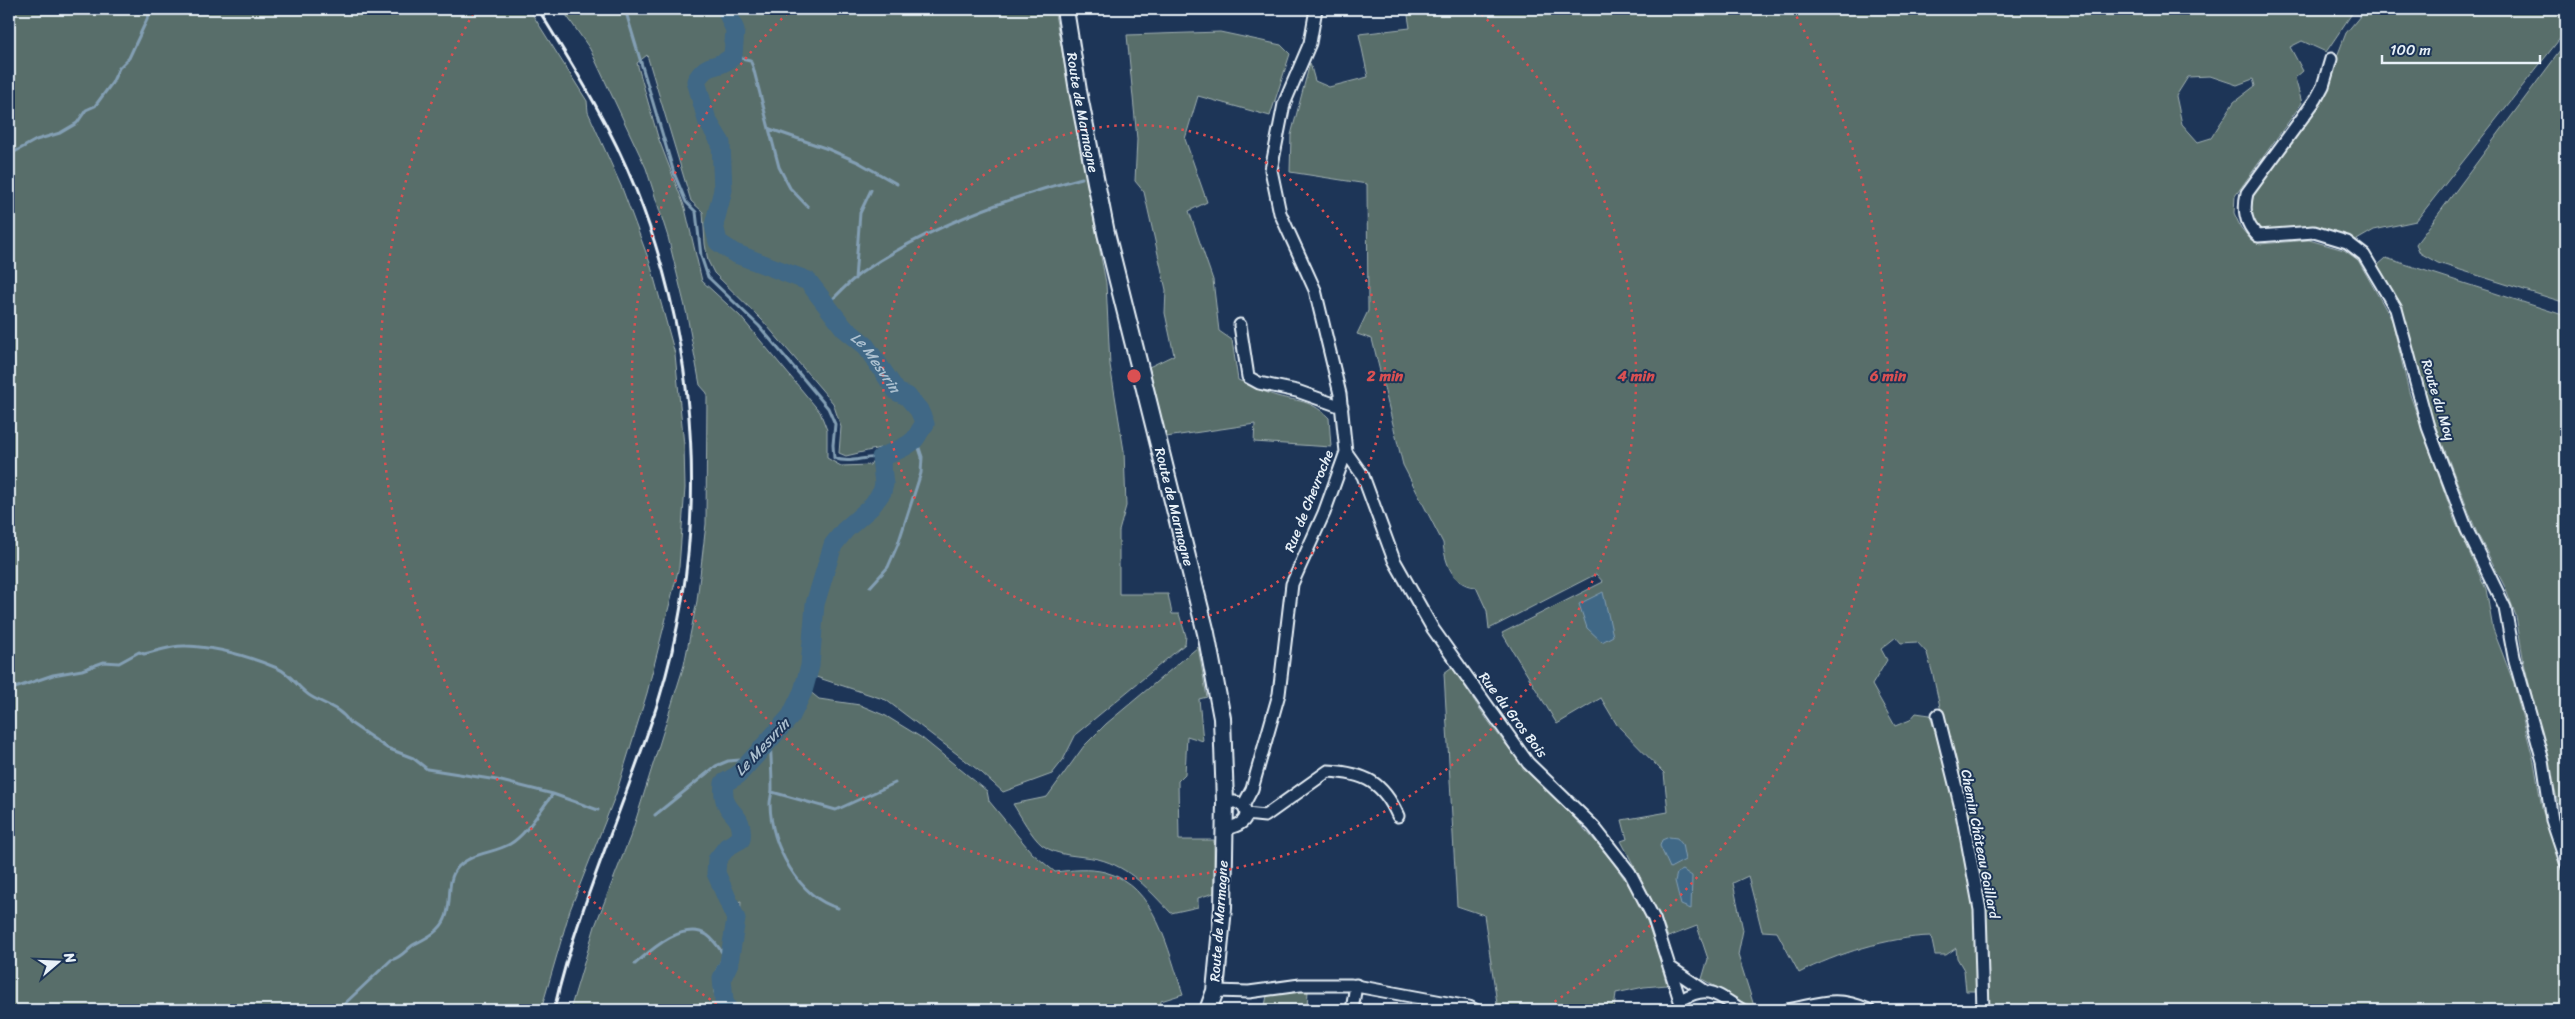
<svg xmlns="http://www.w3.org/2000/svg" width="2575" height="1019" font-family="Sriracha,sans-serif">
	<style>
		.green { fill: #596e6a; stroke: #a0b0b1; fill-rule: evenodd }
		.water { fill: #3f6886; stroke: #839fb4 }
		.lines { fill: none; stroke-linecap: round; stroke-linejoin: round }
		.stream { stroke: #839fb4; stroke-width: 3 }
		.river { stroke: #3f6886; stroke-width: 19 }
		.minor-casing { stroke: #e8f1f8; stroke-width: 15 }
		.secondary-casing { stroke: #e8f1f8; stroke-width: 20 }
		.minor { stroke: #1d3557; stroke-width: 11 }
		.secondary { stroke: #1d3557; stroke-width: 16 }
		.rail { stroke: #e8f1f8; stroke-width: 3 }
		.ring { fill: none; stroke: #da5052; stroke-width: 2.5; stroke-dasharray: 2.5 5 }
		.labels { text-anchor: middle; dominant-baseline: central; stroke-width: 4; stroke-linejoin: round; paint-order: stroke }
		.street-label { font-size: 14px; fill: #e8f1f8; stroke: #1d3557 }
		.water-label { font-size: 15px; font-style: italic; fill: #adc1d0; stroke: #1d3557 }
		.centre { fill: #da5052; stroke: #1d3557; stroke-width: 2.5 }
		.ring-label { font-size: 15px; text-anchor: middle; font-weight: bold; fill: #da5052; stroke: #1d3557; stroke-width: 4; stroke-linejoin: round; paint-order: stroke }
	</style>
	<rect width="100%" height="100%" fill="#1d3557"/>
	<filter id="ink" filterUnits="userSpaceOnUse"><feTurbulence type="fractalNoise" baseFrequency=".02" numOctaves="2"/><feDisplacementMap in="SourceGraphic" scale="10" xChannelSelector="R" yChannelSelector="G"/><feConvolveMatrix kernelMatrix="1 2 1 2 8 2 1 2 1" color-interpolation-filters="sRGB"/></filter>
	<g filter="url(#ink)">
		<path class="green" d="M9 9H529L587 101 588 112 622 188 650 263 675 354 684 445 685 488 679 567 647 693 616 794 570 910 541 1010H9Z
			M562 9H1054L1106 283 1110 365 1124 451 1126 506 1119 531V594H1168L1172 614H1179L1186 636 1185 644 1076 734 1063 760 1052 774 1003 792 982 773 886 700 816 677 798 682 819 699 860 705 886 716 922 738 987 791 989 801 1032 853 1055 872C1071 870 1089 868 1105 872 1156 885 1168 951 1183 994L1161 1001 1159 1010H733C722 982 739 954 741 925 742 917 740 909 741 901L726 905 730 923 729 942 716 970 714 992 718 1010H570L595 926 632 832 684 665 697 601 706 524 707 393 700 385 687 315 668 237 646 168 590 49ZM647 55 691 201 703 212 705 244 708 261 714 273 762 320 833 403 841 427 839 453 846 456 880 448 870 465 841 466 827 458V430L820 412 740 316 702 281 685 208 658 137 637 63Z
			M1407 9H2355L2326 52 2302 41 2290 47 2303 71 2295 78 2302 103 2235 196 2234 213 2241 228 2251 240 2260 244 2309 240 2344 250 2358 260 2392 320 2409 392 2454 519 2486 589 2493 629 2513 681 2534 762 2542 808 2562 870 2566 913V1010H1987L1985 910 1933 675 1927 653 1917 642 1901 643 1896 637 1881 649 1887 660 1872 685 1895 726 1910 720 1916 713 1930 715C1957 804 1980 898 1978 991H1966L1964 970 1957 958 1956 948 1946 955H1935L1931 936C1889 937 1836 954 1799 973L1777 932 1762 931 1748 876 1733 883 1743 930 1738 955 1754 1006 1744 1003 1702 979 1708 959 1697 926 1668 937 1661 918 1621 841 1627 839 1622 820 1668 812 1664 773 1617 725 1601 698 1557 724 1502 633 1603 582 1596 574 1489 629 1487 611 1476 587C1453 586 1445 563 1443 543L1403 465 1372 339 1357 334 1368 311 1367 184 1290 172 1291 135 1310 63 1315 81 1329 87 1368 77 1359 34 1410 28ZM2210 76 2237 85 2253 79 2255 86 2234 102 2211 138 2198 142 2182 124 2176 96 2188 77Z
			M2366 9H2566V31L2416 221 2374 230 2355 241 2259 232 2251 224 2250 194 2333 67 2346 33Z
			M1220 32 1281 45 1290 54 1270 116 1198 96 1185 139 1207 202 1189 211 1213 280 1219 331 1232 340 1238 380C1248 384 1258 390 1268 393 1293 403 1308 396 1329 418L1331 447 1254 442 1255 424 1166 437 1149 367 1174 355 1165 313 1166 290 1144 192 1135 181 1137 139 1127 35Z
			M2566 43V303L2438 263 2420 253 2416 244Z
			M2386 258 2566 316V835L2524 663 2516 616 2506 589 2477 533 2421 389 2407 326 2396 296 2378 265Z
			M1198 647 1207 697 1199 699 1203 741 1187 736 1185 774 1178 781 1179 840H1214V893L1198 898V907L1171 913C1149 890 1130 867 1098 859 1079 855 1058 857 1042 845 1032 837 1020 815 1013 804L1047 797 1084 746 1106 724Z
			M1452 667C1475 702 1498 738 1526 768 1571 817 1616 854 1645 915 1656 937 1660 962 1667 985L1644 987 1616 993 1614 1010H1498L1484 915 1457 906 1444 673Z
			M1308 990 1307 1010H1264L1267 996Z"/>
		<path class="water" d="M1603 592 1613 636 1602 642 1587 628 1579 604Z
			M1669 837 1677 838 1682 844 1685 860 1670 868 1660 846 1662 840Z
			M1683 870 1692 876 1691 909 1681 905 1675 881 1677 873Z"/>
		<g class="lines">
			<path class="stream" d="M625 9 674 173 686 202 696 212 701 256 708 277 759 326 828 408 835 424 833 445 834 458C851 465 864 455 881 458
				M733 56 750 60 753 67 779 167 790 188 808 207
				M770 129 828 149 858 162 897 184
				M9 155 36 140 60 133 77 123 86 110 95 106 112 83 119 68 129 58 150 13 155 9
				M855 279 860 213 871 190
				M828 304C838 294 849 282 861 273 926 228 1006 198 1082 178
				M870 587 888 567 898 544 921 473 922 457 916 439
				M9 690 53 675 82 670 104 662 119 663 139 652 144 654C157 651 173 645 186 646 218 647 248 656 277 668 292 674 299 690 312 697 326 705 340 708 349 722L387 748 413 758 427 769 497 780 553 794 598 810
				M770 739C771 756 772 773 772 789 772 794 770 799 770 804 771 845 798 897 838 908
				M772 792 836 810 895 783
				M655 815 716 766 728 761 752 759
				M635 964C651 950 683 920 707 935 716 941 723 954 729 963
				M338 1010 391 960C401 958 405 951 413 945 424 939 440 932 445 919 453 903 445 881 458 867 471 853 494 853 510 844 527 834 540 810 553 794"/>
			<path class="river" id="s1" d="M726 9 735 30 733 56C716 72 710 58 696 81L707 120 721 143 723 190 714 225 718 242 734 253 808 281 844 328 865 345 897 392 907 396 919 410 925 424C920 429 918 436 914 440 905 449 891 452 881 458L884 484 882 492 871 507 845 530 833 545 815 604 810 666 803 691 791 716 738 775 724 783C720 817 745 809 741 839L727 847 717 860 716 873 736 919 729 963 722 978 724 1001 728 1010"/>
			<g class="minor-casing">
				<path id="minor" d="M2331 59 2323 86 2316 99 2247 193C2243 210 2245 224 2258 236L2314 232 2347 242 2364 255 2396 309 2428 427 2467 530 2505 608 2514 657 2543 761 2552 820 2566 862
					M1240 325 1248 377 1259 383 1297 391 1342 407
					M1346 452 1363 476 1394 560 1433 629 1528 763 1593 826 1630 873 1654 919 1683 1010
					M1938 715 1961 808 1980 910 1983 1010
					M1243 806 1252 789 1279 694 1292 584 1324 513 1346 452 1340 394 1315 290 1280 213 1271 170 1284 104 1310 43 1316 9
					M1246 814 1265 816 1328 771C1365 773 1383 782 1398 816
					M1224 829C1236 827 1253 821 1243 806L1236 802H1225
					M1671 968 1705 991
					M1215 991 1249 992 1300 985H1351L1469 1007 1475 1010
					M1681 1000C1709 983 1717 995 1742 1010
					M1352 1010 1356 985
					M1787 1010C1820 1004 1836 995 1869 1010"/>
			</g>
			<g class="secondary-casing">
				<g id="secondary">
					<path id="s2" d="M1065 9 1078 91 1106 233 1206 633 1222 718 1225 802 1223 908 1215 991 1208 1010"/>
				</g>
			</g>
			<use href="#minor" class="minor"/>
			<use href="#secondary" class="secondary"/>
			<path class="rail" d="M538 9C574 67 611 126 636 190 700 352 710 533 659 699 626 803 578 904 554 1010"/>
		</g>
	</g>
	<g class="ring">
		<circle cx="1134" cy="376" r="251"/>
		<path d="M1476 9A502 502 0 1 1 792 9"/>
		<path d="M723 1008A754 754 0 0 1 475 10M1793 10A754 754 0 0 1 1545 1008"/>
	</g>
	<g class="labels">
		<g class="street-label">
			<text stroke="none"><textPath href="#s2" startOffset="105">Route de Marmagne</textPath></text>
			<text transform="translate(2438 400) rotate(73)">Route du Moy</text>
			<text transform="translate(1309 501) rotate(-68)">Rue de Chevroche</text>
			<text stroke="none"><textPath href="#s2" startOffset="510">Route de Marmagne</textPath></text>
			<text transform="translate(1513 715) rotate(53)">Rue du Gros Bois</text>
			<text transform="translate(1980 844) rotate(79)">Chemin Château Gaillard</text>
			<text transform="translate(1219 921) rotate(-86)">Route de Marmagne</text>
		</g>
		<g class="water-label">
			<text stroke="none"><textPath href="#s1" startOffset="468">Le Mesvrin</textPath></text>
			<text transform="translate(762 747) rotate(-47)">Le Mesvrin</text>
		</g>
	</g>
	<circle cx="1134" cy="376" r="8" class="centre"/>
	<g class="ring-label">
		<text x="1385" y="381">2 min</text>
		<text x="1636" y="381">4 min</text>
		<text x="1888" y="381">6 min</text>
	</g>
	<rect width="2575" height="1019" fill="none" stroke="#1d3557" stroke-width="30"/>
	<rect x="15" y="15" width="2545" height="989" fill="none" stroke="#e8f1f8" stroke-width="2" filter="url(#ink)"/>
	<g transform="translate(58 962) rotate(71)" stroke="#1d3557" stroke-width="4" paint-order="stroke">
	<path d="M0-4L9 19L0 12L-9 19Z" fill="#e8f1f8"/>
	<text y="-8" font-size="14" font-weight="bold" text-anchor="middle" fill="#e8f1f8">N</text>
	</g>
	<path d="M2382 55v8h158v-8" fill="none" stroke="#e8f1f8" stroke-width="2.5"/>
	<text x="2390" y="55" font-size="15" fill="#e8f1f8" stroke="#1d3557" stroke-width="4" paint-order="stroke">100 m</text>
</svg>
